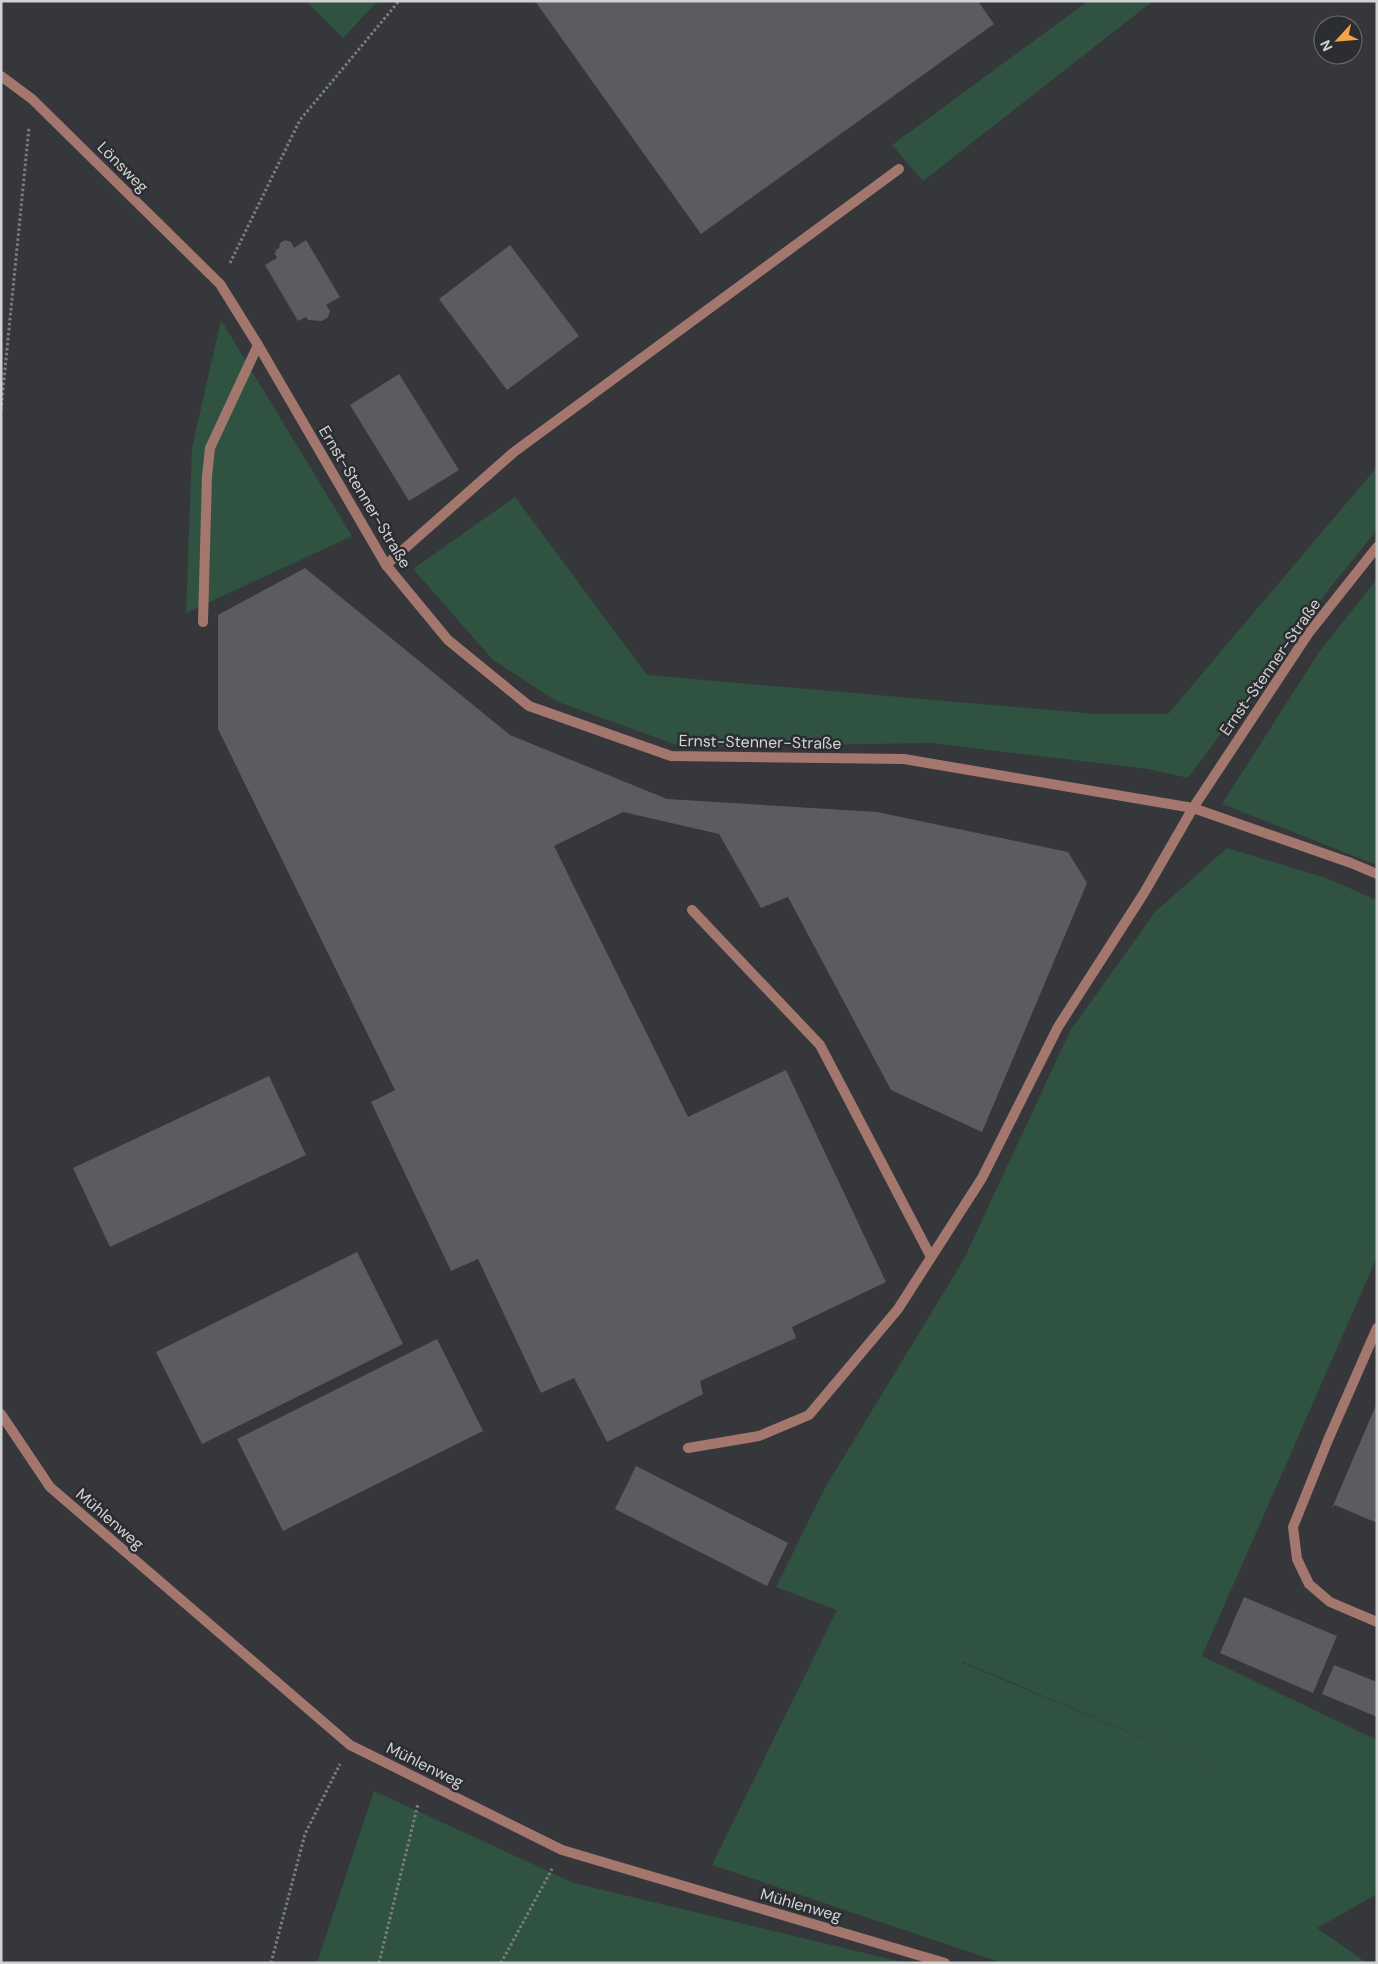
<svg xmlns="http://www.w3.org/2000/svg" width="1378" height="1964" font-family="'DM Sans',sans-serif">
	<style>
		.green { fill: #2f5241; fill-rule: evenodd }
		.building { fill: #5d5b5f }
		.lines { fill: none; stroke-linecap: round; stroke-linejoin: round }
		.path { stroke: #7b7d7f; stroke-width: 3; stroke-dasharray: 2.5 2.5; stroke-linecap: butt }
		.service { stroke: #a4776e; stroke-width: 10 }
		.minor { stroke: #a4776e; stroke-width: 10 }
		.labels { text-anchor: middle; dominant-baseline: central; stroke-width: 5; stroke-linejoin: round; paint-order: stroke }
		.street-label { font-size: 16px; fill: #d1d2d4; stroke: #2b2d30 }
	</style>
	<rect width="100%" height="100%" fill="#35373a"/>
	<path class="green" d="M306 1H378L343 38Z
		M1088 1H1153L923 181 892 145Z
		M221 320 352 536 186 613 192 448Z
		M1377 467V530L1329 589 1188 778 1148 769 931 743 682 747 558 702 493 660 413 569 515 497 647 675 1097 714H1168Z
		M1377 579V865L1222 804 1319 652Z
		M1227 848 1326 878 1377 900V1257L1202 1656 1377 1740V1894L1317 1928 1367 1963H1002L712 1865 837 1610 776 1587 825 1488 964 1259 1070 1031 1155 912ZM963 1662 1240 1779 963 1663Z
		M374 1791 574 1883 906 1963H317Z"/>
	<path class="building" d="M535 1H978L994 24 701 234Z
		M285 240 291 242 294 248 306 240 340 297 326 305 330 311 328 317 322 321 308 320 306 317 298 321 265 265 277 258 275 254 276 250 279 248 280 243Z
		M510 245 579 336 507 390 439 299Z
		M399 374 459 470 409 501 350 405Z
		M305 568 510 735 667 799 877 812 1068 852 1087 883 982 1132 891 1090 788 897 761 908 719 834 623 812 554 846 688 1117 786 1070 886 1282 792 1327 796 1338 700 1381 703 1394 607 1442 574 1378 541 1393 478 1259 451 1271 371 1102 395 1090 218 729V615Z
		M269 1076 306 1155 110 1247 73 1168Z
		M357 1252 403 1344 202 1444 156 1352Z
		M437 1339 483 1431 283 1531 237 1439Z
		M1377 1403V1523L1335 1505 1332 1508Z
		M636 1466 788 1543 767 1586 615 1509Z
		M1244 1597 1337 1636 1313 1693 1220 1653Z
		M1334 1665 1377 1682V1717L1322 1694Z"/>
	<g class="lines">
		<path class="path" d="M230 263 300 120 399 1
			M1 410 29 127
			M271 1963 305 1834 340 1764
			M379 1963 418 1804
			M501 1963 552 1869"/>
		<path class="service" d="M386 565 514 452 899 169
			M203 622 207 476 210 448 258 345
			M692 910 820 1045 931 1257
			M1377 1328 1328 1440 1293 1527 1297 1559 1309 1584 1330 1602 1377 1622
			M688 1448 759 1436 809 1415 898 1309 982 1178 1058 1027 1144 893 1193 808"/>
		<path class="minor" d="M1 76 32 99 220 284 258 345 386 565 448 640 529 706 671 756 904 759 1193 808 1351 863 1377 874
			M1193 808 1308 634 1377 547
			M1 1414 50 1487 350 1745 562 1850 945 1963"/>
	</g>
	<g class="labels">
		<g class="street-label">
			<text transform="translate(123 167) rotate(45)">Lönsweg</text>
			<text transform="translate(365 497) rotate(59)">Ernst-Stenner-Straße</text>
			<text transform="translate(1270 667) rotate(-55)">Ernst-Stenner-Straße</text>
			<text transform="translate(760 742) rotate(1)">Ernst-Stenner-Straße</text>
			<text transform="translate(110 1519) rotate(41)">Mühlenweg</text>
			<text transform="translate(425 1765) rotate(26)">Mühlenweg</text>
			<text transform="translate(801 1905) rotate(16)">Mühlenweg</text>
		</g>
	</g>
	<rect width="1378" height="1964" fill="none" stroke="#d1d2d4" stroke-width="5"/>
	<g transform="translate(1338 40) rotate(244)"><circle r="24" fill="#2b2d30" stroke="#6d6f72"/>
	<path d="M0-4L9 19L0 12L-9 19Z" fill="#f5a346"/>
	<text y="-8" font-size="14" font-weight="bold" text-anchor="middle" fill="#d1d2d4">N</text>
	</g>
</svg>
